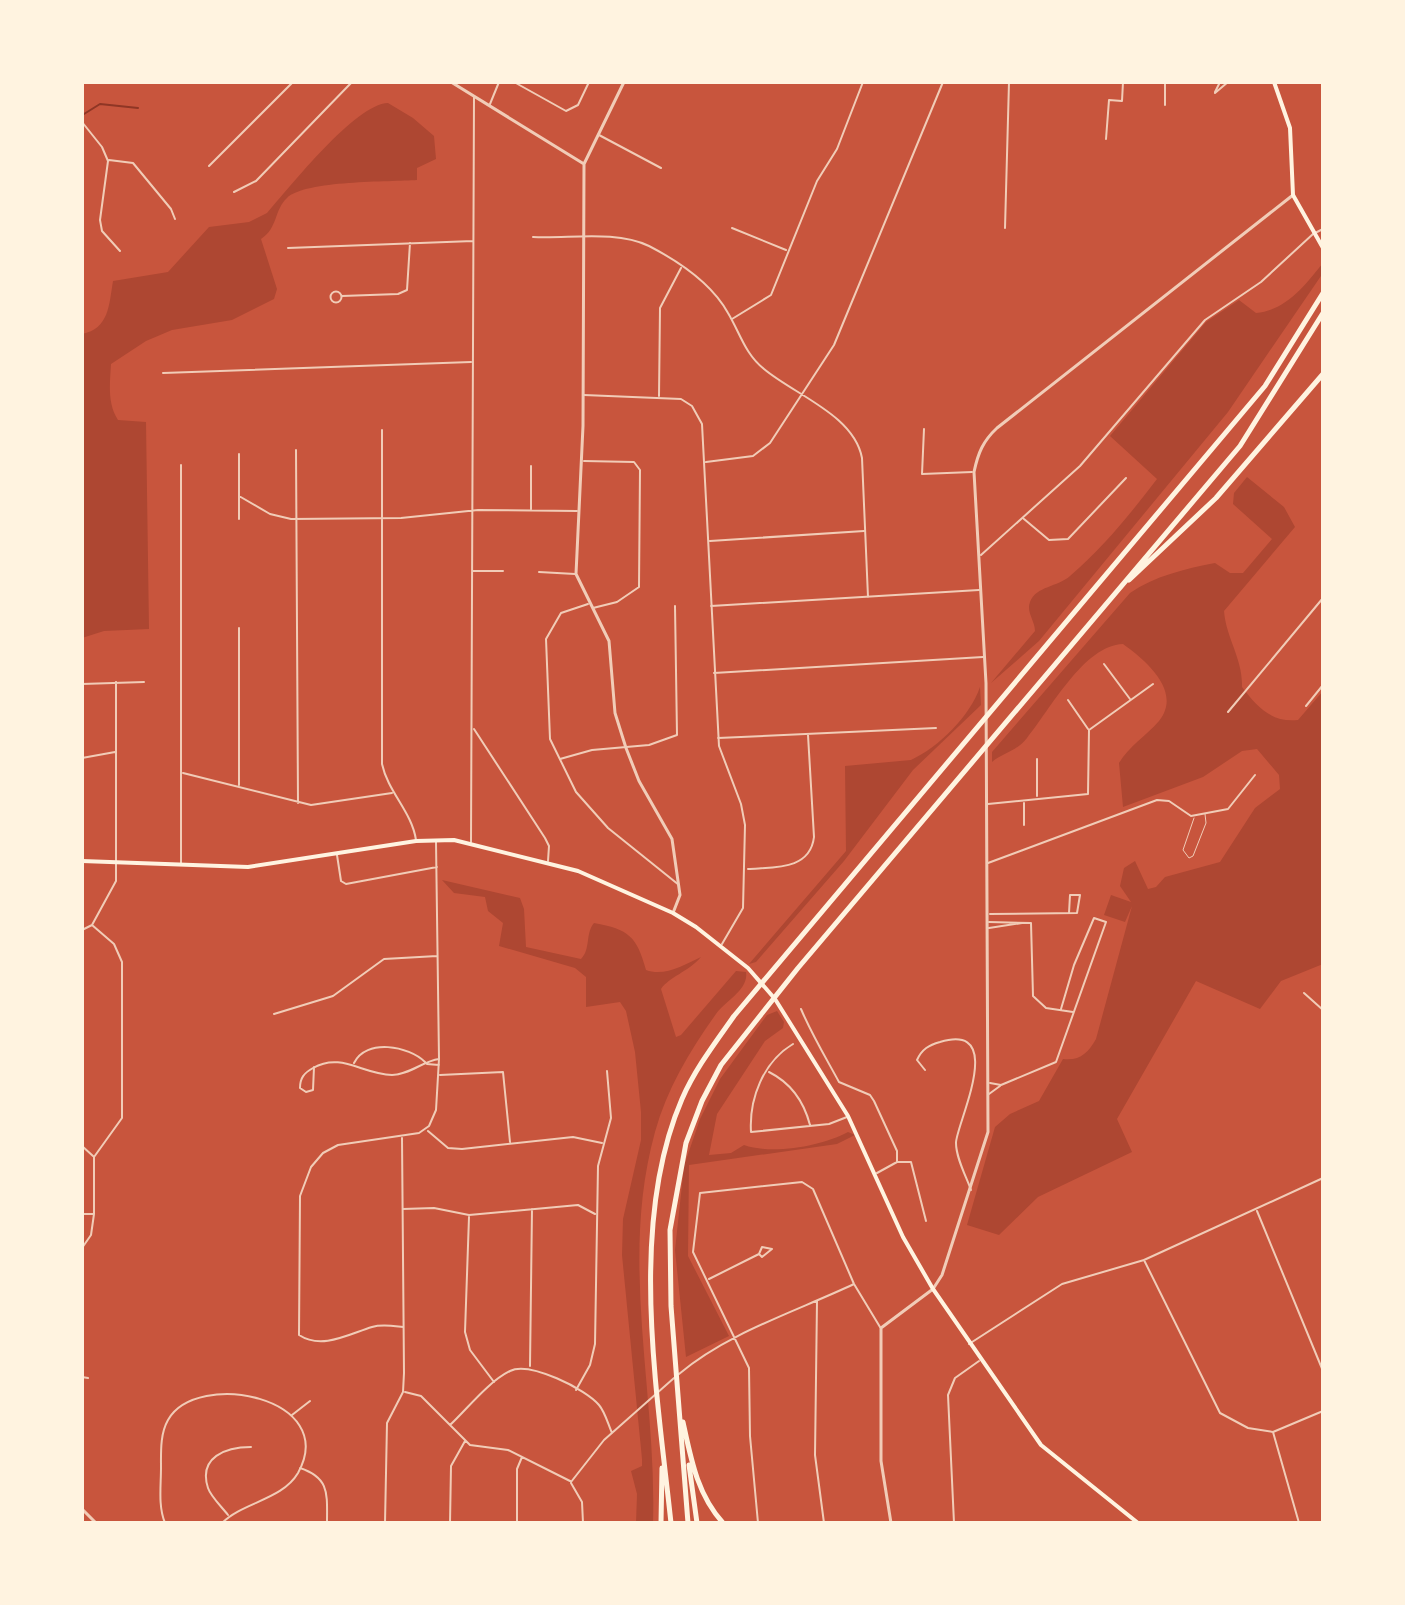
<svg xmlns="http://www.w3.org/2000/svg" width="1405" height="1605" font-family="Figtree,sans-serif">
	<style>
		.green { fill: #ae4732 }
		.lines { fill: none; stroke-linecap: round; stroke-linejoin: round }
		.stream { stroke: #8f3625; stroke-width: 2 }
		.service { stroke: #f1ccb7; stroke-width: 1 }
		.minor { stroke: #f1ccb7; stroke-width: 2 }
		.tertiary { stroke: #f1ccb7; stroke-width: 3 }
		.secondary { stroke: #fff3e0; stroke-width: 4 }
		.motorway { stroke: #fff3e0; stroke-width: 5 }
	</style>
	<rect width="100%" height="100%" fill="#c8553d"/>
	<path class="green" d="M388 103 413 118 434 136 436 159 417 168V180C390 182 305 180 287 198 274 210 278 228 261 239L277 289 274 299 232 320 172 330 146 341 111 364C110 383 107 403 118 420L146 422 149 629 104 631 82 638V334C109 329 109 305 113 281L168 272 209 227 249 222 267 213C290 187 355 104 388 103Z
		M1323 263V273L1228 412 1039 641 991 683 1035 631C1035 621 1026 612 1030 602 1036 586 1058 587 1070 576 1103 548 1131 513 1157 479L1110 436 1206 322 1239 300 1256 313C1287 310 1305 285 1323 263Z
		M1247 477 1284 507 1295 527 1224 611C1226 638 1243 659 1242 687 1257 707 1272 723 1298 720L1323 691V964L1281 981 1260 1009 1196 981 1117 1119 1132 1152 1038 1197 999 1235 967 1225 995 1127 1010 1114 1039 1101 1063 1059C1080 1061 1088 1053 1096 1039L1132 906 1125 922 1104 915 1111 895 1131 902 1120 886 1124 868 1135 861 1148 889 1156 887 1165 877 1220 862 1255 808 1280 789 1279 775 1257 749 1242 751 1203 777 1123 807 1119 763C1129 746 1146 736 1159 721 1183 691 1145 660 1123 644 1084 645 1050 710 1027 738 1017 751 1003 753 992 762V752L1130 593C1155 576 1184 569 1215 563L1230 573H1243L1272 539 1233 504 1234 493Z
		M980 687 981 705 913 770 844 861 756 962 749 964 846 851 845 766 911 760C939 747 970 716 980 687Z
		M442 880 520 898 524 909 526 947 581 959C591 949 585 934 594 923 629 929 637 937 646 970 664 977 684 965 701 957 688 972 669 977 661 989L676 1037 681 1035 736 971 746 972C749 990 725 1001 716 1014 690 1050 667 1089 655 1132 619 1262 657 1392 653 1523H636L637 1494 631 1471 642 1466V1459L622 1255 623 1219 641 1140V1112L635 1052 626 1011 620 1002 586 1007V977L575 968 499 946 503 923 488 911 485 897 454 893Z
		M777 1011 784 1022 783 1028 765 1041 717 1114 709 1155 731 1153 744 1145C772 1155 823 1146 848 1132L855 1135 837 1144 689 1165 688 1256 729 1336 686 1357 675 1250 684 1166 700 1119 720 1079 767 1015Z"/>
	<g class="lines">
		<path class="stream" d="M84 114 100 104 138 108"/>
		<path class="service" d="M1194 818 1183 850 1189 858 1193 856 1206 823 1205 814"/>
		<path class="minor" d="M514 82 566 111 578 105 589 82
			M1215 92 1220 82
			M1215 93 1228 82
			M490 104 499 82
			M1165 105V82
			M82 122 102 147 108 161 100 220 102 231 120 251
			M599 135 661 168
			M1106 139 1109 100 1122 101 1123 82
			M109 160 133 163 171 209 175 219
			M209 166 293 82
			M234 192 256 181 352 82
			M732 228 786 250
			M1005 228 1009 82
			M533 237C569 239 615 230 649 246 678 261 712 284 728 313 740 333 745 354 764 369 795 395 854 415 862 458L868 597
			M288 248 473 241
			M330.5 297a5.5 5.5 0 1 1 11 0a5.5 5.5 0 1 1-11 0Z
			M342 296 398 294 407 290 410 243
			M732 319 771 295 817 181 837 149 863 82
			M163 373 471 362
			M584 395 681 399 692 406 702 424 719 746 741 804 745 825 743 908 722 944
			M659 396 660 308 681 268
			M924 429 922 474 972 472
			M382 430V764C388 792 412 812 416 840
			M296 450 298 803
			M239 454V496L270 514 291 519 401 518 478 510 577 511
			M584 461 634 462 640 470 639 587 617 602 593 608
			M706 462 753 456 770 443 834 345 943 82
			M181 465V865
			M531 509V466
			M239 519V496
			M1024 519 1049 540 1068 539 1126 478
			M710 541 864 531
			M981 555 1080 466 1205 320 1261 282 1313 234 1323 229
			M472 571H503
			M539 572 575 574
			M588 604 561 613 546 639 550 739 576 792 608 828 679 885
			M711 606 979 590
			M239 628V785
			M1104 664 1130 699
			M714 673 983 657
			M82 684 144 682
			M1068 700 1088 729
			M1306 706 1323 685
			M1228 712 1323 598
			M474 729 545 838 549 846 548 861
			M718 738 936 728
			M82 758 115 752
			M560 759 592 750 649 745 677 735 675 606
			M1037 759V796
			M183 773 311 805 392 793
			M1024 803V825
			M988 804 1088 794 1089 730 1153 684
			M471 842 474 96
			M337 855 341 881 346 884 437 867
			M988 863 1157 800 1169 801 1191 816 1228 809 1255 775
			M748 869C775 867 810 870 814 837L808 735
			M990 914 1077 913 1080 895H1070L1069 913
			M989 922 1031 923 1033 996 1046 1008 1073 1012
			M989 928 1022 923
			M82 930 92 925 116 881V682
			M1304 993 1323 1010
			M801 1009C812 1035 826 1058 839 1082L870 1095 874 1101 897 1151V1162
			M274 1014 333 996 384 959 437 956
			M793 1044C763 1062 749 1099 751 1132L829 1124 847 1117
			M354 1063C366 1038 409 1046 425 1062
			M427 1064 439 1065
			M314 1067 313 1090 306 1092 300 1088C300 1078 304 1073 313 1068 341 1052 362 1074 392 1075 409 1075 423 1061 439 1059
			M925 1070 917 1060C922 1049 929 1045 940 1042 1009 1021 955 1127 956 1143 956 1158 966 1176 971 1190
			M769 1072C791 1083 804 1102 810 1125
			M440 1075 503 1072 510 1142
			M990 1083 1001 1085 1056 1062 1106 922 1094 918 1074 965 1061 1009
			M989 1094 1000 1086
			M428 1131 448 1148 462 1149 573 1137 602 1143
			M82 1146 93 1156
			M877 1173 897 1162H911L926 1221
			M403 1209 434 1208 469 1215 578 1205 595 1214
			M1257 1211 1323 1371
			M82 1214H93
			M469 1217 465 1332 470 1350 494 1382
			M82 1248 91 1235 94 1214V1157L122 1118V962L114 944 92 925
			M1144 1260 1220 1413 1248 1428 1273 1432 1323 1411
			M709 1279 759 1254 762 1247 772 1249 762 1257 759 1254
			M817 1301 815 1455 824 1523
			M403 1327C393 1326 382 1324 372 1327 349 1334 322 1350 299 1335L300 1196 311 1167 323 1153 338 1145 419 1133 429 1126 436 1110 439 1059 436 842
			M969 1344 1062 1284 1144 1260 1323 1178
			M530 1366 532 1209
			M679 1374C727 1333 797 1311 854 1284
			M82 1377 88 1378
			M576 1390 590 1365 595 1344 598 1166 611 1118 607 1071
			M405 1392 421 1396 470 1445 508 1450 570 1481
			M292 1415 310 1401
			M450 1425C468 1408 488 1382 510 1371 529 1361 586 1389 599 1405 605 1412 608 1424 612 1433
			M1273 1432 1299 1523
			M300 1468C330 1478 327 1494 327 1523
			M571 1482 604 1440 674 1378
			M571 1483 582 1502 583 1523
			M228 1515C222 1507 211 1497 208 1488 198 1457 226 1447 251 1447
			M165 1523C158 1506 161 1486 161 1468 161 1452 160 1434 168 1420 197 1369 340 1397 298 1473 282 1500 243 1502 222 1523
			M385 1523 387 1423 403 1392 404 1373 402 1138
			M450 1523 451 1466 465 1441
			M517 1523V1469L522 1457
			M758 1523 750 1436 749 1368 693 1252 700 1193 802 1182 813 1189 854 1284 880 1327
			M954 1523 948 1395 955 1378 979 1361"/>
		<path class="tertiary" d="M451 82 584 164
			M624 82 584 164 583 426 576 574 609 641 615 713 626 748 639 781 672 839 680 895 673 913
			M82 1509 96 1523
			M891 1523 881 1461V1328L933 1289 942 1275 988 1132 986 683 974 472C978 453 983 441 997 428L1293 195"/>
		<path class="secondary" d="M1274 82 1290 128 1293 195 1323 248
			M82 861 248 867 416 841 454 840 578 871 673 913 696 927 748 968 775 999 848 1116 903 1237 933 1289 1041 1445 1138 1523"/>
		<path class="motorway" d="M1129 580 1216 498 1323 374
			M683 1422C691 1459 697 1494 723 1523
			M689 1465 697 1523
			M661 1523 662 1468
			M671 1523C657 1391 628 1224 682 1099 695 1069 715 1043 734 1016L1265 386 1323 293
			M688 1523 671 1306 670 1230 686 1143 702 1101 721 1065 798 968 1240 446 1323 313"/>
	</g>
	<rect width="1405" height="1605" fill="none" stroke="#fff3e0" stroke-width="168"/>
</svg>
